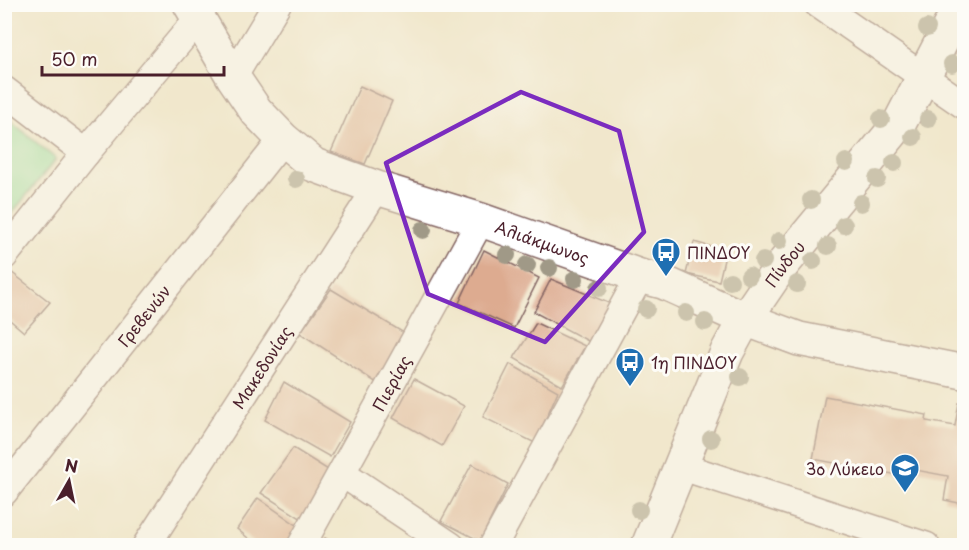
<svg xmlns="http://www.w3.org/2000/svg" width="969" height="550" font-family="'Playpen Sans',sans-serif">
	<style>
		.green { fill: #8edf9f; stroke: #6c7f65; stroke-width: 1.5 }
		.building { fill: #ddab90 }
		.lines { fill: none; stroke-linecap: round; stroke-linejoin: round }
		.street-casing { stroke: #846563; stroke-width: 30 }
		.secondary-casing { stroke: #846563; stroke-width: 36 }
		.street { stroke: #fff; stroke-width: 27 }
		.secondary { stroke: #fff; stroke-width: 33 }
		.tree { fill: #a09987 }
		.marked { fill: none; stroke: #7b2cbf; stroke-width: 4.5; stroke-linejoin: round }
		.labels { text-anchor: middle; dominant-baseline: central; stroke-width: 6; stroke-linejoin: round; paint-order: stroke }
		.street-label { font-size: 16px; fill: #4a1f2b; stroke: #fdfcf7 }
		.poi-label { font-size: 16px; fill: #4a1f2b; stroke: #fdfcf7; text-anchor: start }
	</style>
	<rect width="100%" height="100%" fill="#fdfcf7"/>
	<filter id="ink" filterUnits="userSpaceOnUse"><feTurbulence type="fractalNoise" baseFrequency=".0167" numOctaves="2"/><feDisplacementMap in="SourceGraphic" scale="12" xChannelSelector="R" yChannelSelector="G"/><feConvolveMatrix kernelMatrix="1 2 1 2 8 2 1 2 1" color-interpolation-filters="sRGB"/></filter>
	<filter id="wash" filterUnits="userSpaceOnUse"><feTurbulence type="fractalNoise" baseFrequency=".008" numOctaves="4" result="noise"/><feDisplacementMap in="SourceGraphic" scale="24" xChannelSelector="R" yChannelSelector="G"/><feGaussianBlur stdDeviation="1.35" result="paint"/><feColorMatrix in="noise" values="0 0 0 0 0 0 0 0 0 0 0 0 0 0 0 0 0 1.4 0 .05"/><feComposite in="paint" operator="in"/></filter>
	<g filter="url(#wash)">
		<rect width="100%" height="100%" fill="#f1e7cc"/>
		<path class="green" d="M5 116 56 159 5 222Z"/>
		<g id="blocks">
			<path class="building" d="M360 86 392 101 365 164 331 152Z
				M694 242 726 251 719 281 686 274Z
				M484 250 539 278 514 328 459 303Z
				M11 272 50 302 24 332 4 315V280Z
				M551 279 611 304 590 342 534 312Z
				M331 289 409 336 380 385 300 333Z
				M536 323 585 346 562 386 514 358Z
				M510 364 558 391 535 443 483 417Z
				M414 379 464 406 442 446 393 418Z
				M284 382 350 422 330 457 265 420Z
				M825 396 927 415 926 421 955 426 959 403 964 404V504L944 500 948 476 916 470 914 478 813 459Z
				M293 448 333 473 305 521 261 493Z
				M472 464 508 484 480 541 441 521Z
				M258 498 298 526 287 546H258L237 529Z
				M325 538 338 546H321Z"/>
		</g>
	</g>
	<g filter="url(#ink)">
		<use href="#blocks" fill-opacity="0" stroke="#846563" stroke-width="1.5"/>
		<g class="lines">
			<g class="street-casing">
				<g id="street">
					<path d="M818 4 964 105"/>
					<path d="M233 77 277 4"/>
					<path d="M4 90 86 153"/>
					<path d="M4 256 86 153 198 19"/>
					<path d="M680 466 926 546"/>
					<path d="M342 473 451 546"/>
					<path id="s1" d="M4 492 283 139"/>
					<path id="s2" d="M146 546 377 188"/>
					<path id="s3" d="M301 546 481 220"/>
					<path d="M493 546 640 276"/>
				</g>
			</g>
			<g class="secondary-casing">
				<g id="secondary">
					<path id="s4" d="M190 4 233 77 256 111 283 139 314 165 377 188 481 220 640 276 663 282 745 319 799 339 964 372"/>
					<path id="s5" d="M648 546 727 352 745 319 779 269 899 124 961 4"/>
				</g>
			</g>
			<use href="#street" class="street"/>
			<use href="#secondary" class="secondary"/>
		</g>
		<g class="tree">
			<circle cx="927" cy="28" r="9"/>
			<circle cx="952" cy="64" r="9"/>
			<circle cx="881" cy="119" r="9"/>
			<circle cx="928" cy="119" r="9"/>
			<circle cx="913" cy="137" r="9"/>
			<circle cx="846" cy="162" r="9"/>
			<circle cx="894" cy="163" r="9"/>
			<circle cx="296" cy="179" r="9"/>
			<circle cx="877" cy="179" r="9"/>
			<circle cx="811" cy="200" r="9"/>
			<circle cx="861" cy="203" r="9"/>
			<circle cx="844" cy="225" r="9"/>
			<circle cx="423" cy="230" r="9"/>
			<circle cx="779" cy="241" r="9"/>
			<circle cx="828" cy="246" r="9"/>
			<circle cx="507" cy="255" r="9"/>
			<circle cx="763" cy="261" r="9"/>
			<circle cx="813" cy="261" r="9"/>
			<circle cx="527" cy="265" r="9"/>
			<circle cx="549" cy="268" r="9"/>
			<circle cx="749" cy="276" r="9"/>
			<circle cx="575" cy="279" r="9"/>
			<circle cx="730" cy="281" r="9"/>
			<circle cx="797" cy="284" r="9"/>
			<circle cx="599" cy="288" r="9"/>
			<circle cx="646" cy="309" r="9"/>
			<circle cx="686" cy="313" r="9"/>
			<circle cx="705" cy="322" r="9"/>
			<circle cx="740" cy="377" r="9"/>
			<circle cx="711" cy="439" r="9"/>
			<circle cx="639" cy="510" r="9"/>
		</g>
	</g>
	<path d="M0 0H969V550H0ZM521 92 619 131 644 232 545 342 428 294 386 163Z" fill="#f1e7cc" fill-opacity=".55" fill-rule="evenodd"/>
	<path class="marked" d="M521 92 619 131 644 232 545 342 428 294 386 163Z"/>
	<defs>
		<g id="bus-pin" transform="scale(1.5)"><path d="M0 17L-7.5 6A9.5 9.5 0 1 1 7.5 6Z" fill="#1f6fb2" stroke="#fdfcf7"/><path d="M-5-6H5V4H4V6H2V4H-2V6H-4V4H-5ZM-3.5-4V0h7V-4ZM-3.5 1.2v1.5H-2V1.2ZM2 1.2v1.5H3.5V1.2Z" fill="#fff"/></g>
		<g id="school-pin" transform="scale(1.5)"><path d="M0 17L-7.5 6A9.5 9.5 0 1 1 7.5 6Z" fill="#1f6fb2" stroke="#fdfcf7"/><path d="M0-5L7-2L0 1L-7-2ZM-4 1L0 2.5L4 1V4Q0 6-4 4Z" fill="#fff"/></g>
	</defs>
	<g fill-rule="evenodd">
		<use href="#bus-pin" x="666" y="252"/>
		<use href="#bus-pin" x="630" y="362"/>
		<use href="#school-pin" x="905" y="468"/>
	</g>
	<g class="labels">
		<g class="street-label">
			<text stroke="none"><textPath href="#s4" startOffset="446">Αλιάκμωνος</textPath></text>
			<text stroke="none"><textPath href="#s5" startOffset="315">Πίνδου</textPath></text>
			<text stroke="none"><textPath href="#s1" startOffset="225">Γρεβενών</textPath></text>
			<text stroke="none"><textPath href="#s2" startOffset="213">Μακεδονίας</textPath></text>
			<text stroke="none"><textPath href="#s3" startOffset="186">Πιερίας</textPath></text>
		</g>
		<g class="poi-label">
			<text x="687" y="252">ΠΙΝΔΟΥ</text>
			<text x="651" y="362">1η ΠΙΝΔΟΥ</text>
			<text x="884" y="468" text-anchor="end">3ο Λύκειο</text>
		</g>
	</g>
	<rect width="969" height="550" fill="none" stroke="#fdfcf7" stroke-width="24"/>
	<g transform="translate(69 481) rotate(9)" stroke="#fdfcf7" stroke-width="4.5" paint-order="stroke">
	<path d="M0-4.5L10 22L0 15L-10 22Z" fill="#4a1f2b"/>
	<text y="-9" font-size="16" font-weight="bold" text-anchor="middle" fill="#4a1f2b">N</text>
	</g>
	<path d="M42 66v9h182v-9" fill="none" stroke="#4a1f2b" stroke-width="3"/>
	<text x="51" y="66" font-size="18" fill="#4a1f2b" stroke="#fdfcf7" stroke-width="4.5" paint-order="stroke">50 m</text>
</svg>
